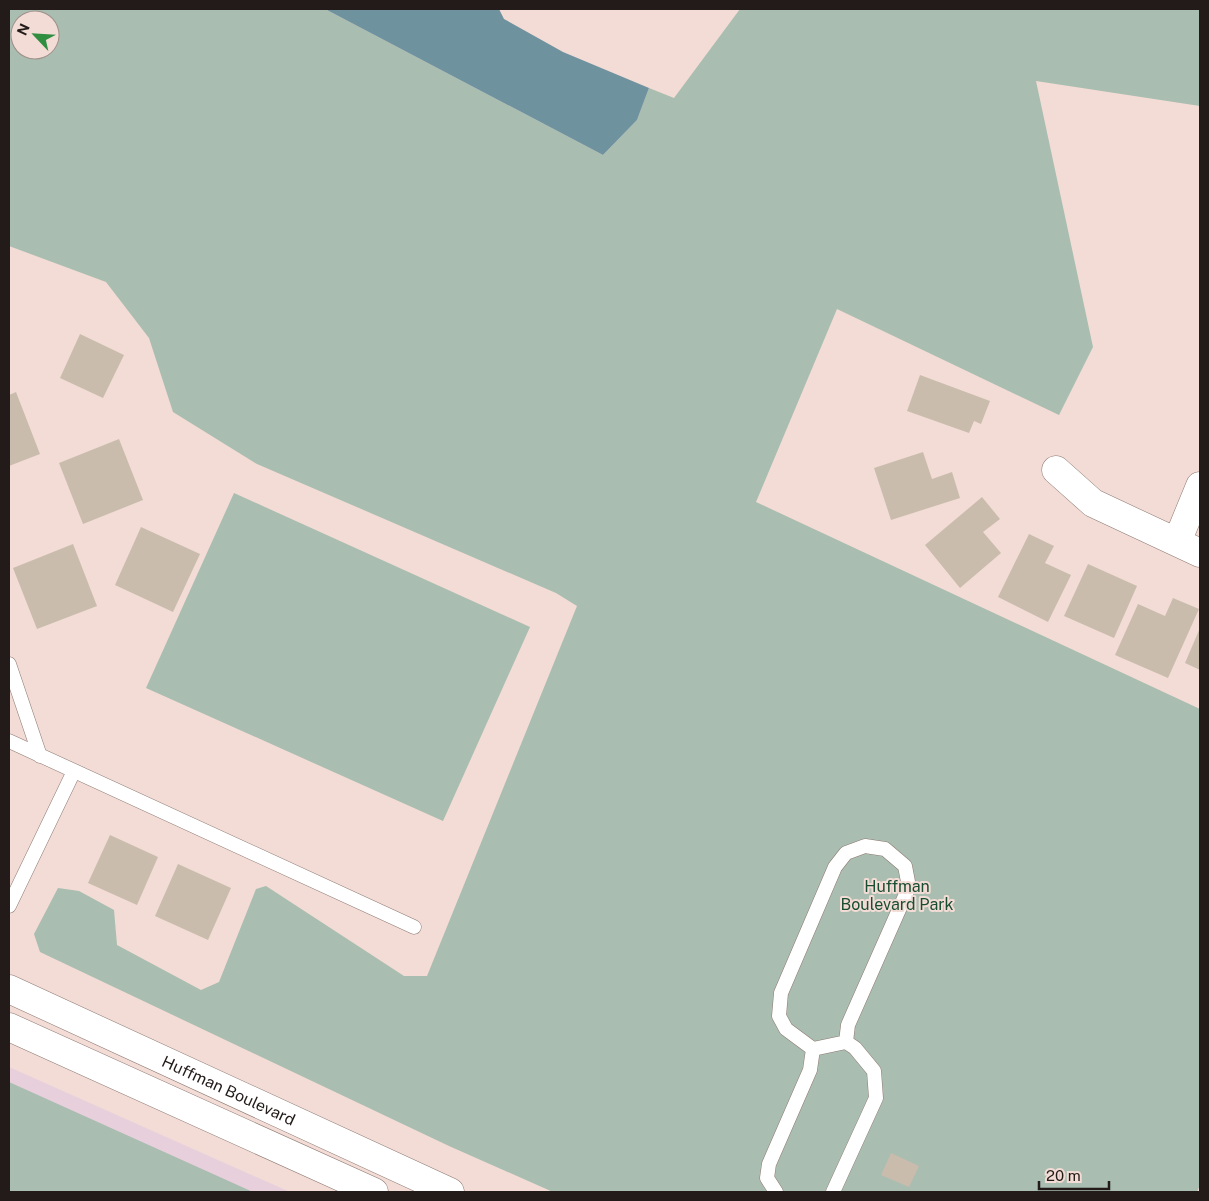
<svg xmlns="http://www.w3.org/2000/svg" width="1209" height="1201" font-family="'Public Sans',sans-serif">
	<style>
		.education { fill: #e7d0dc }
		.green { fill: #a9bdb0; fill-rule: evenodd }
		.water { fill: #6f929f }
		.building { fill: #cabcad }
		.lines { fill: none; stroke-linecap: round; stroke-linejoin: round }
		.lane-casing { stroke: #8d7a73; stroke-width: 15 }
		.street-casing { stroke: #8d7a73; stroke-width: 29 }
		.secondary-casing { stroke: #8d7a73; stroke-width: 29 }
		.lane { stroke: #fff; stroke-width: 14 }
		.street { stroke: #fff; stroke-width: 28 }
		.secondary { stroke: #fff; stroke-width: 28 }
		.labels { text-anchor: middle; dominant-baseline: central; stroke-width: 4; stroke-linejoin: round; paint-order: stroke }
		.park-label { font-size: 16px; fill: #174d32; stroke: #f2dcd5 }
		.street-label { font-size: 16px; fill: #231b19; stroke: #f2dcd5 }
	</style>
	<rect width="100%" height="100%" fill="#f2dcd5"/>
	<path class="education" d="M9 1067 290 1192H9Z"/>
	<path class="green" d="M9 9H325L603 155 637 120 649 88 674 98 740 9H1200V106L1036 81 1093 347 1059 415 837 309 756 502 1200 709V1185L1197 1192H553L449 1146 40 952 34 934 58 888 79 891 114 910 117 945 201 990 219 982 256 889 266 886 404 976H427L577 606 556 593 257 464 173 412 149 338 106 282 9 246ZM20 20H50V50H20Z
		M234 493 530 627 443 821 146 688Z
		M9 1082 253 1192H9Z"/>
	<path class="water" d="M325 9H499L504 19 563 52 649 88 637 120 603 155Z"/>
	<path class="building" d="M80 334 124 355 103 398 60 378Z
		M920 375 990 401 981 424 974 421 969 433 907 411Z
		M16 392 40 454 9 466V395Z
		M119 439 143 500 83 524 59 463Z
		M923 452 932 479 952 472 960 498 891 520 874 468Z
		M982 497 1000 519 983 532 1001 553 960 588 925 545Z
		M141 527 200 554 173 612 115 585Z
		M1029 534 1054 546 1045 563 1071 575 1048 622 998 597Z
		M73 544 97 606 37 629 13 568Z
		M1088 564 1137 586 1114 638 1064 616Z
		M1173 598 1199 609 1168 678 1115 655 1138 604 1165 616Z
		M1200 628V670L1185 663Z
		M110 835 158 857 137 905 88 883Z
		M178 864 231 888 208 940 155 916Z
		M891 1153 919 1166 909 1187 881 1175Z"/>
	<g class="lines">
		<g class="lane-casing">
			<path id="lane" d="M9 664 40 756
				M9 741 414 927
				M9 906 74 771
				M776 1192 767 1178 769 1164 810 1070 813 1049
				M833 1192 876 1098 874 1071 855 1048 846 1042 813 1049 786 1029 779 1016 781 993 835 867 846 853 865 846 885 849 905 866 909 887 848 1025 846 1042"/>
		</g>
		<g class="street-casing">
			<path id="street" d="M1056 470 1093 503 1200 553
				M1177 542 1200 486"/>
		</g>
		<g class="secondary-casing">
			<g id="secondary">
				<path id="s1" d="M9 989 450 1192"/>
				<path d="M9 1027 374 1192"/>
			</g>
		</g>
		<use href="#lane" class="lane"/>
		<use href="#street" class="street"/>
		<use href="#secondary" class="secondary"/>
	</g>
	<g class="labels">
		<g class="park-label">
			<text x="897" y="886">Huffman<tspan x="897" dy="18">Boulevard Park</tspan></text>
		</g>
		<g class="street-label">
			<text stroke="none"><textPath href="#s1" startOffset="242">Huffman Boulevard</textPath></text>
		</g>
	</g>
	<rect width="1209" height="1201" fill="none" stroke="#231b19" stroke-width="20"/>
	<g transform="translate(35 35) rotate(295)"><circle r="24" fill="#f2dcd5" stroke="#9f8f8a"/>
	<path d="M0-4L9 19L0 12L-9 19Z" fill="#318e41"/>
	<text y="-8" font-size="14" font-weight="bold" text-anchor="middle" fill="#231b19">N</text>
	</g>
	<path d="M1039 1181v8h70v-8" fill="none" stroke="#231b19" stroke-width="2.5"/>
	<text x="1046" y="1181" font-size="15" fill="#231b19" stroke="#f2dcd5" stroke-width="4" paint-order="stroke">20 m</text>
</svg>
